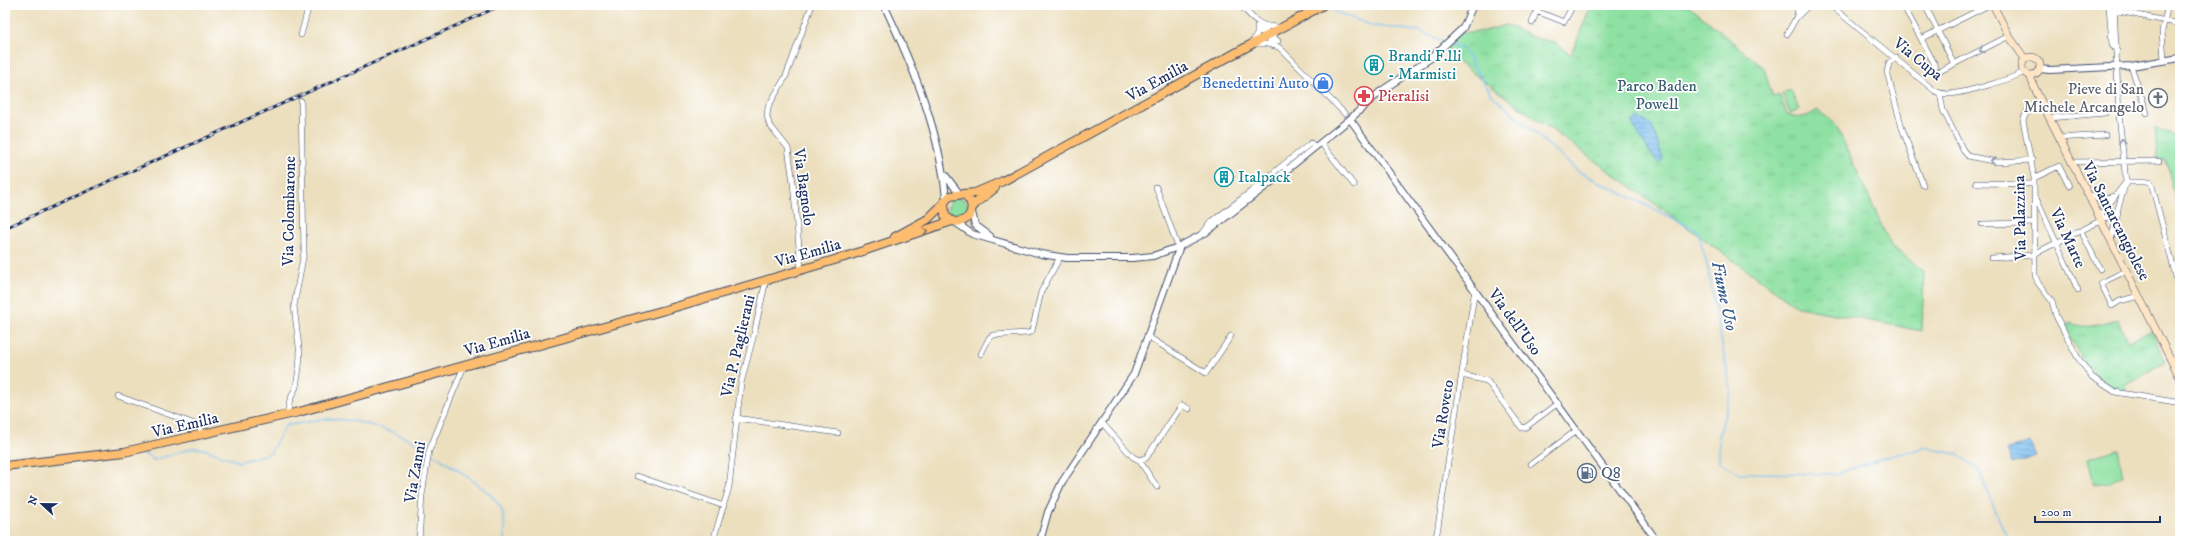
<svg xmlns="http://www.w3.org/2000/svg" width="2185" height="546" font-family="'IM FELL DW Pica',serif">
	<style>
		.green { fill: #8ee1a2; stroke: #548880 }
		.park { fill: url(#park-tufts); stroke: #548880 }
		.water { fill: url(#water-rules); stroke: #4a76a7 }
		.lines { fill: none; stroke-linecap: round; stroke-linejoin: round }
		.stream { stroke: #79bef0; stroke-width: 1.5 }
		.minor-casing { stroke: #3a496c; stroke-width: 6 }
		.tertiary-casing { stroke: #3a496c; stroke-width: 8 }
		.secondary-casing { stroke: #3a496c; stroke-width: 8 }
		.primary-casing { stroke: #3a496c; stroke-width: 10 }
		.minor { stroke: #fff; stroke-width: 5 }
		.tertiary { stroke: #fff; stroke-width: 6 }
		.secondary { stroke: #fee5c5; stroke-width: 7 }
		.primary { stroke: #fcbd6f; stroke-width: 8 }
		.rail-casing { stroke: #1b2f5e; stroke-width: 3 }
		.rail { stroke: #fff; stroke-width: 1.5; stroke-dasharray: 4.5; stroke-linecap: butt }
		.oneway { stroke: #8d97ae }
		.oneway2 { stroke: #806f66 }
		.labels { text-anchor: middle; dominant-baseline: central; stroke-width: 3.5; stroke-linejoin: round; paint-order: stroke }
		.culture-label { font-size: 16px; fill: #0d838f; stroke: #fff; text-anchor: start }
		.street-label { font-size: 16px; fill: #1b2f5e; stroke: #fff }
		.shop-label { font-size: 16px; fill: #366cbe; stroke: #fff; text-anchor: end }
		.park-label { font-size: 16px; fill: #385c6f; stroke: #fff }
		.worship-label { font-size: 16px; fill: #5b616d; stroke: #fff; text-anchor: end }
		.health-label { font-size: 16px; fill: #be3a42; stroke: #fff; text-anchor: start }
		.service-label { font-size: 16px; fill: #4e5e75; stroke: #fff; text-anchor: start }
		.water-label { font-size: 17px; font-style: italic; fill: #375a8a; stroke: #fff }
	</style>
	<defs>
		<pattern id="park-tufts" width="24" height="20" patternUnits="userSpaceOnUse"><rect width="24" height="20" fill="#8ee1a2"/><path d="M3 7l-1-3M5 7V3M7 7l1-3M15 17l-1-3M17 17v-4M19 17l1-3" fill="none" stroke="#7ac18e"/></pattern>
		<pattern id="water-rules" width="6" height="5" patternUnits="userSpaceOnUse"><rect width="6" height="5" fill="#79bef0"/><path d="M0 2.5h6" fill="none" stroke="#629bc6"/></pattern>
	</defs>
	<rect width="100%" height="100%" fill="#fff"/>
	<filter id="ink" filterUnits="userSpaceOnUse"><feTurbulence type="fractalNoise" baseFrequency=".025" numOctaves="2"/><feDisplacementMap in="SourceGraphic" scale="8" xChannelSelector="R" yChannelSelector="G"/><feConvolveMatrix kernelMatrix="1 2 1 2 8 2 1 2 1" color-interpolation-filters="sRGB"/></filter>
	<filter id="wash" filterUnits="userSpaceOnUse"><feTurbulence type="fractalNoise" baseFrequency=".012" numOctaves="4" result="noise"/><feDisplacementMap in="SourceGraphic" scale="16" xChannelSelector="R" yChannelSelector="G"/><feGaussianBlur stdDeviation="0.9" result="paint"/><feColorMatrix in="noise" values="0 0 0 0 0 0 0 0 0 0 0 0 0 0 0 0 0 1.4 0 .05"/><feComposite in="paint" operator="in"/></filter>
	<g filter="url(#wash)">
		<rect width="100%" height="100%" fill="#ecdfbe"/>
		<path class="green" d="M1791 90 1799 109 1790 113 1782 93Z
			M948 208a10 10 0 1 1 20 0a10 10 0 1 1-20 0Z
			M2118 449 2123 476 2107 483 2094 485 2088 458Z"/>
		<path class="park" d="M1591 5H1688L1764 68 1772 95 1780 96 1787 114C1800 118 1806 119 1817 110L1835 123 1891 246 1924 271 1922 331 1798 307 1445 53 1459 33 1485 31 1506 25 1535 38 1556 43 1571 55Z
			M2155 127 2180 140V218L2166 160 2157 159Z
			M2118 320 2127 342 2151 331 2166 362 2127 384 2125 392C2090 380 2080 356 2064 326L2071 323C2087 330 2102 324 2118 320Z"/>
		<path class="water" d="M1639 118 1652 125 1663 159 1659 163 1653 157 1631 122Z
			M2030 442 2036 456 2012 464 2007 450Z"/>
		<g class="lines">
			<path class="stream" d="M1330 5 1333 11 1373 26 1419 31 1444 42
				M1450 44 1463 49 1492 95 1579 172 1698 231 1707 265 1731 391 1719 437V462L1739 473 1835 474 1886 457 1928 447 1958 455 1978 469 2006 536 2005 541
				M430 452C449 465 491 489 501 508 506 518 504 530 505 541
				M144 454 154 460 193 448 204 449 239 462 270 453 286 425C300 425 312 419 325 419 357 418 402 432 427 450"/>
		</g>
	</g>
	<g filter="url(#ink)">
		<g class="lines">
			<g class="minor-casing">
				<path id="minor" d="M1240 5C1255 20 1258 27 1281 27
					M1303 5 1309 13
					M1830 5 1935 91C1939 93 1943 94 1948 94 1962 94 2012 79 2024 72
					M1903 5 1934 63 1935 72
					M1925 5 1954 64
					M2109 5 2112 45 2117 51
					M2114 5 2119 115 2126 182 2116 215 2110 218 2099 217 2126 182
					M2114 10 2180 24
					M1536 11 1564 22 1573 5
					M1797 17 1809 5
					M1532 23 1539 5
					M1260 25 1278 41
					M1257 26C1262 34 1269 38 1276 46
					M1787 34 1796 18 1799 5
					M301 35 309 5
					M1923 38 1989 5
					M1252 43 1257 34V27
					M1254 44H1267L1279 47 1345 114
					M1896 57 1889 63 1887 72 1902 128 1923 185
					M2164 60 2162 31 2168 5
					M2131 66 2147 113
					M1940 71 2009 36
					M1940 93 1943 110 1963 150 1968 156 1997 162 2032 160
					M2043 106 2027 112 2023 120 2034 178 2035 275 2038 283 2052 301 2056 316 2078 358 2092 377 2115 392 2175 402 2180 400
					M2049 118 2105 113
					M2059 138 2105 135
					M1321 143 1354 185
					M2071 162 2159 161
					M1287 170 1283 165 1311 143 1315 147
					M2034 178 2059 166 2069 186
					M2126 182H2151L2180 292
					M1976 183 2034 184
					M1156 187 1178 247
					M1255 192 1253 190 1283 165
					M2087 194 2100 199 2115 196
					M2036 198 2078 290
					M1982 224 2034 223
					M2081 231 2100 269
					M1203 233 1210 223 1253 190
					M2111 240 2118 213
					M2034 254 2100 221
					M1992 258 2034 255
					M801 269 793 182 788 148 769 124 767 116 768 107 786 76 812 5
					M2126 271 2101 283 2112 306 2120 301 2139 296
					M1147 336 1206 373 1231 336
					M981 354 989 338 993 335 1028 333 1032 331 1041 292 1060 257
					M1462 375 1487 381 1522 428 1526 427 1558 403
					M118 396 195 424 200 429 201 436
					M287 415 290 400 296 387 299 368 300 355 294 306 304 252 301 101
					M736 418 838 433
					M1102 423 1133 457 1139 460 1157 487
					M1139 460 1146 458 1182 405 1189 409
					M1531 464 1577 430
					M637 476 724 506
					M419 541 422 495 429 451 464 366
					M713 541 729 487 741 383 754 334 766 280
					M1433 541 1437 533 1475 289"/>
			</g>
			<g class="tertiary-casing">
				<path id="tertiary" d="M884 5C913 66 940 131 946 199
					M2039 69 2050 70 2131 66 2180 58
					M1350 119 1657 541
					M945 175 959 193
					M972 212 975 225 990 236
					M955 222 972 234 1041 254 1067 258H1133L1153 256 1178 247 1205 233 1278 177 1350 119 1381 91 1431 58 1463 28 1473 5
					M1040 541 1048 512 1062 482 1134 374 1180 246"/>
			</g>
			<g class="secondary-casing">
				<path id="secondary" d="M1993 5 2009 36 2025 59
					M2022 66a9 9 0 1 1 18 0a9 9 0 1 1-18 0Z
					M2030 75 2034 87 2180 378"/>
			</g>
			<g class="primary-casing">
				<path id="primary" d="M963 194 975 193 1003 181 1323 5
					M972 208 977 202 995 188
					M895 237 928 219 944 203
					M5 466 124 452 299 412 672 308 848 256 952 221C971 226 979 203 963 194L950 196 944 202 945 216 952 221"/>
			</g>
			<use href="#minor" class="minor"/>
			<use href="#tertiary" class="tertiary"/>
			<use href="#secondary" class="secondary"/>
			<use href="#primary" class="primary"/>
			<g class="rail-casing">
				<path id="rail" d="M5 228 502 5"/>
			</g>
			<use href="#rail" class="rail"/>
		</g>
		<defs><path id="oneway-chevron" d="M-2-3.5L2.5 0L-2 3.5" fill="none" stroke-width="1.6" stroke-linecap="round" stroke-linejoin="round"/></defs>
		<g class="oneway">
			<use href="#oneway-chevron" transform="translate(1982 50) rotate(154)"/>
			<use href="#oneway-chevron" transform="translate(2122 141) rotate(-96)"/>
			<use href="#oneway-chevron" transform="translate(1993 161) rotate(-169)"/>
		</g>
		<use class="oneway2" href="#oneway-chevron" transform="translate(925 231) rotate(-17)"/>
	</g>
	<defs>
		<g id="building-ring" transform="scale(1)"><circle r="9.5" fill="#fff" stroke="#0f9aa8" stroke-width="1.5"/><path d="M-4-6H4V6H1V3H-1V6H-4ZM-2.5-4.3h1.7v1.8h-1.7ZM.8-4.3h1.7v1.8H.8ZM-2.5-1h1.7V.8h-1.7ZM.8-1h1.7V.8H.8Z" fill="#0f9aa8"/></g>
		<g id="shop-ring" transform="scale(1)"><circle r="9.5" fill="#fff" stroke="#3f7fe0" stroke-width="1.5"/><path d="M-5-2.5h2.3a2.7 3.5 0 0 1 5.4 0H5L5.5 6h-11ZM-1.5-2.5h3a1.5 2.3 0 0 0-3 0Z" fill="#3f7fe0"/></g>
		<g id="pharmacy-ring" transform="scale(1)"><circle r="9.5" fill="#fff" stroke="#e0444e" stroke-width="1.5"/><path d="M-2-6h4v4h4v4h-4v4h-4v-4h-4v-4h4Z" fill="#e0444e"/></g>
		<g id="church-ring" transform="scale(1)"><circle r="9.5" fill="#fff" stroke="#6b7280" stroke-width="1.5"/><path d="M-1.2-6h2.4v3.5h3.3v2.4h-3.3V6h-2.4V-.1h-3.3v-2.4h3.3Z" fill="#6b7280"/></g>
		<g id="fuel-ring" transform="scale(1)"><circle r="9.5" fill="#fff" stroke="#5c6f8a" stroke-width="1.5"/><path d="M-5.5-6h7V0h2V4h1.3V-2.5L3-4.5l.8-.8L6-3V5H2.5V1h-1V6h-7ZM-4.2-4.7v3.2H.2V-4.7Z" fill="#5c6f8a"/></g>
	</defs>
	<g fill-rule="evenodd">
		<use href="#building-ring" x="1374" y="65"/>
		<use href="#shop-ring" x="1323" y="83"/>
		<use href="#pharmacy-ring" x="1364" y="96"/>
		<use href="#church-ring" x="2158" y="98"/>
		<use href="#building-ring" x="1224" y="177"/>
		<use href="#fuel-ring" x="1587" y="473"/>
	</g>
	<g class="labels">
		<g class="culture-label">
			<text x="1388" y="56">Brandi F.lli<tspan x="1388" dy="18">- Marmisti</tspan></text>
			<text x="1238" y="177">Italpack</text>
		</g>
		<g class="street-label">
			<text transform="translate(1918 59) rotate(39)">Via Cupa</text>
			<text transform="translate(1157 81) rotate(-29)">Via Emilia</text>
			<text transform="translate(804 187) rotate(82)">Via Bagnolo</text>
			<text transform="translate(289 211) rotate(-89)">Via Colombarone</text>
			<text transform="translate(2020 218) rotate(-91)">Via Palazzina</text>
			<text transform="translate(2116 221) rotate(63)">Via Santarcangiolese</text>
			<text transform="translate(2068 238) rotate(65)">Via Marte</text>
			<text transform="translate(808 253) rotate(-16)">Via Emilia</text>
			<text transform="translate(1515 322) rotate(54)">Via dell'Uso</text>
			<text transform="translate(497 342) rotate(-16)">Via Emilia</text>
			<text transform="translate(738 346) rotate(-77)">Via P. Paglierani</text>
			<text transform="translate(1443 414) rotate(-81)">Via Roveto</text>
			<text transform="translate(185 425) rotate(-13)">Via Emilia</text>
			<text transform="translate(415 472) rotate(-80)">Via Zanni</text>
		</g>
		<g class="shop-label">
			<text x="1309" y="83">Benedettini Auto</text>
		</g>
		<g class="park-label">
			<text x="1657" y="86">Parco Baden<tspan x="1657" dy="18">Powell</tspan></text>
		</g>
		<g class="worship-label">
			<text x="2144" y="89">Pieve di San<tspan x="2144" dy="18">Michele Arcangelo</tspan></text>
		</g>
		<g class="health-label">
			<text x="1378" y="96">Pieralisi</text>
		</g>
		<g class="service-label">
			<text x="1601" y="473">Q8</text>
		</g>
		<g class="water-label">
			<text transform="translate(1724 296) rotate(78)">Fiume Uso</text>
		</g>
	</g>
	<rect width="2185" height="546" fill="none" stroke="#fff" stroke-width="20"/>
	<g transform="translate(42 504) rotate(292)" stroke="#ffffff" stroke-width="3" paint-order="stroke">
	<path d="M0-3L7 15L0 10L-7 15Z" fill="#1b2f5e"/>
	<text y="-6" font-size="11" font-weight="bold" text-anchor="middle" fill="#1b2f5e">N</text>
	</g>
	<path d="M2035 516v6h125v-6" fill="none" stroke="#1b2f5e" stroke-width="2"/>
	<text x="2041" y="516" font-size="12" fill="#1b2f5e" stroke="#ffffff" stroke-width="3" paint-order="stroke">200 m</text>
</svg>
